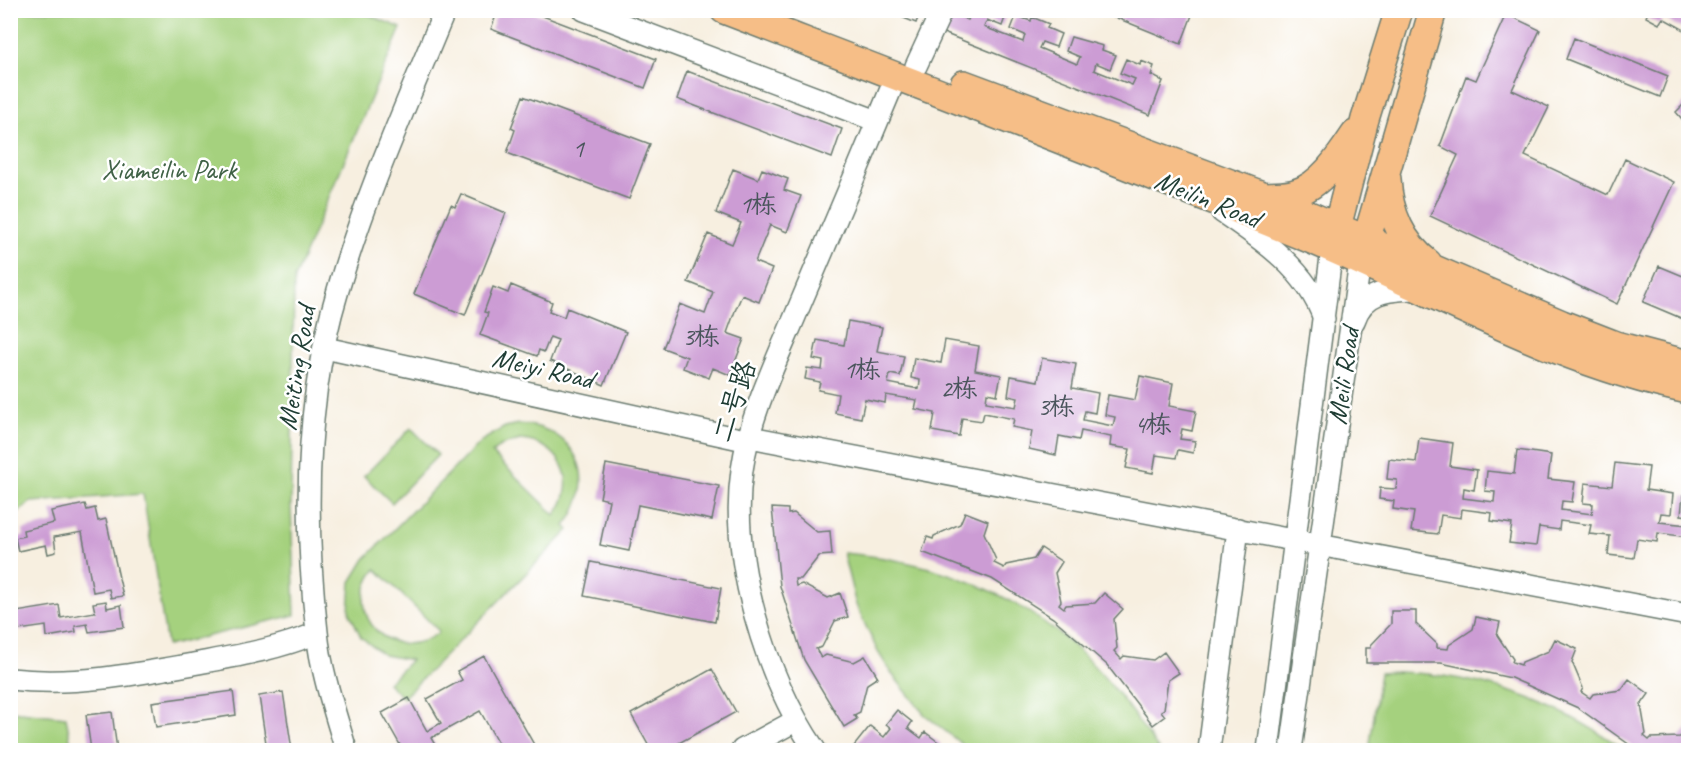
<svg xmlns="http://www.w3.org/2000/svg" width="1699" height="761" font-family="Caveat,'LXGW WenKai TC',sans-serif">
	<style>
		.green { fill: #a5d17e; stroke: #628759; stroke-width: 1.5; fill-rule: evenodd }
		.building { fill: #cc9cd4 }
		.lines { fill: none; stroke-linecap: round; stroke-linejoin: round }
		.minor-casing { stroke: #6b7b70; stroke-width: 24 }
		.major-casing { stroke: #6b7b70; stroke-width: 30 }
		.minor { stroke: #fff; stroke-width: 21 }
		.major { stroke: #f6be87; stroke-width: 27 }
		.labels { text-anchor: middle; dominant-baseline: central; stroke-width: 5; stroke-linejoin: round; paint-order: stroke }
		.number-label { font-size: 26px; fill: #4a555c }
		.park-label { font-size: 28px; fill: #406246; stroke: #fff }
		.street-label { font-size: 28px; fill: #1f3d34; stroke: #fff }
	</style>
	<rect width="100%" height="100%" fill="#fff"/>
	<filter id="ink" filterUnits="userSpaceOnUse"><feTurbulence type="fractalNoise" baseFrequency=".0167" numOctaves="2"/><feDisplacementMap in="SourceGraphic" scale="12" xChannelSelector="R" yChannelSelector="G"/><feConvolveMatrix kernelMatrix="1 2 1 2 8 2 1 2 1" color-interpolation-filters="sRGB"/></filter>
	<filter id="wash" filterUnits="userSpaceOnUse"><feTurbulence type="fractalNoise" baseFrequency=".008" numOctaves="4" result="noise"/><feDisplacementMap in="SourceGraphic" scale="24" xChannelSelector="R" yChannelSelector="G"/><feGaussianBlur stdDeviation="1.35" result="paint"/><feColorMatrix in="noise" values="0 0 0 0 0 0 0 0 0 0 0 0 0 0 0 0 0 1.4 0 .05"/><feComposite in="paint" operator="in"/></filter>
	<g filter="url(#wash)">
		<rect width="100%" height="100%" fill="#f7efe0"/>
		<path class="green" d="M359 11 401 28 294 279 291 507 295 615 167 646 143 494 31 502 11 518V11Z
			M519 424C576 427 601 480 565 526L569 530 403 698 388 683 411 660 384 655 361 637 349 611 351 582 365 559 481 441 505 427ZM520 440C560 442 581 482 555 515L492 453 500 446ZM376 569 439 631V632C393 668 340 614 376 569Z
			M411 428 438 455 392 503 364 476Z
			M843 553C947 561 1043 602 1110 684 1128 705 1143 728 1159 750H969L924 714 892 674 878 652 856 605Z
			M1397 672C1482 675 1555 701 1625 750H1376L1370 744 1380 673Z
			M11 711 66 717 72 750H11Z"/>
		<g id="blocks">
			<path class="building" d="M498 10H527L656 59 645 88 491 29Z
				M884 10H921L916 23Z
				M964 10 1007 12 1002 26 987 20 984 27 1023 42 1025 35 1011 29 1016 16 1031 21 1032 17 1049 24 1047 28 1061 34 1056 47 1042 42 1039 48 1077 64 1080 57 1066 51 1071 37 1103 46 1102 50 1116 55 1110 69 1096 63 1094 70 1132 85 1135 79 1120 73 1126 59 1140 65 1141 61 1154 66 1151 75 1163 81 1150 115 941 32 949 12 968 20 971 13Z
				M1097 10H1153L1163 15 1165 10H1194L1181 44Z
				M1649 10H1677L1688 17V32L1663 18 1659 24 1646 17Z
				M1506 14 1540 30 1512 90 1549 107 1525 156 1608 195 1625 159 1674 182 1617 304 1430 216 1458 155 1440 146 1466 76 1476 80Z
				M1574 38 1668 76 1660 97 1566 59Z
				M687 71 842 129 832 158 677 99Z
				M523 96 650 144 629 199 507 153 515 130 511 128Z
				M1688 100V126L1676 112Z
				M733 169 758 179 762 169 788 179 784 190 801 196 787 232 770 225 755 262 772 269 759 302 742 295 735 311 727 333 744 339 730 375 713 368 709 378 683 368 687 357 663 348 680 304 705 314 713 292 688 282 708 234 732 244 741 223 716 213Z
				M461 194 506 213 465 315 414 294 451 205 455 207Z
				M1659 266 1688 278V321L1643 302Z
				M511 285 552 302 549 311 564 317 567 308 626 332 604 385 550 361 558 340 550 337 544 352 539 350 537 356 480 335 488 313 484 312 493 287 508 293Z
				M848 321 882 327 877 351 904 356 900 376 890 374 888 383 919 389 920 380 911 378 914 358 941 363 945 340 979 346 975 370 1001 375 997 395 987 393 986 402 1016 407 1018 398 1008 396 1011 376 1038 381 1042 358 1076 364 1072 388 1098 393 1095 413 1085 411 1083 420 1113 426 1115 417 1105 415 1108 395 1135 400 1140 376 1173 383 1169 406 1196 411 1192 431 1182 429 1180 439 1195 441 1193 453 1178 450 1176 458 1156 455 1153 473 1126 468 1130 449 1110 446 1111 437 1081 431 1079 440 1059 436 1056 455 1029 449 1032 431 1012 427 1014 419 984 413 982 421 962 418 959 436 932 431 935 413 915 409 917 400 886 395 885 403 865 399 861 418 835 413 838 394 818 390 820 382 805 379 807 368 822 370 823 361 813 359 817 340 844 345Z
				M1419 438 1453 443 1450 466 1477 470 1474 490 1464 488 1463 498 1494 502 1495 492 1485 491 1487 471 1514 474 1517 450 1551 455 1548 479 1575 482 1572 502 1562 501 1561 510 1577 512 1592 514 1593 504 1583 503 1585 483 1612 486 1615 463 1649 467 1646 490 1673 494 1671 514 1661 513 1659 522 1688 525V537L1658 533 1657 542 1637 539 1634 558 1608 555 1610 536 1589 534 1591 525 1560 521 1559 530 1539 527 1536 546 1509 543 1512 524 1491 521 1492 513 1462 509 1461 518 1441 515 1438 534 1411 531 1414 512 1393 509 1394 501 1379 499 1380 488 1396 489 1397 480 1387 479 1389 459 1416 462Z
				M606 464 719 486 712 520 638 505 629 551 600 545 609 500 600 498Z
				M1683 495 1688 496V516L1681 515Z
				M85 504 87 510 95 508 98 521 106 519 123 596 111 598 109 589 93 592 82 532 54 537 56 552 48 554 46 545 18 551 15 538 24 536 23 530 54 523 51 511Z
				M772 508 788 509V514L794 513 817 532 830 531 832 555 819 556 801 579H795L796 586 802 584 828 598 840 593 848 617 835 621 822 647 816 649 821 658 826 655 854 662 865 656 878 677 867 684 860 712 854 715 857 719 844 727 804 660 780 586Z
				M965 512 988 521 984 533 996 560 994 563 1004 568 1006 565 1034 559 1041 548 1062 562 1055 573 1061 601 1059 604 1064 608 1066 605 1095 603 1104 593 1123 609 1114 619 1117 648 1114 651 1121 659 1124 656 1153 660 1164 652 1179 673 1168 680 1164 709 1161 711 1165 716 1153 725 1107 665 1053 618 992 579 922 552 927 537 933 539 934 536 960 524Z
				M591 562 721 588 715 622 584 596Z
				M106 601 107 608 121 605 124 627 89 632 87 624 75 626 76 632 47 637 46 626 19 630 16 612 59 605 61 618 95 612 93 603Z
				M1391 611H1416V624L1437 644V648L1448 649 1449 645 1473 629 1476 617 1500 622 1497 635 1513 659 1512 662 1521 665 1522 662 1549 651 1555 639 1577 649 1572 662 1583 688 1581 692 1590 698 1593 694 1621 690 1629 679 1649 694 1641 705 1646 734 1644 736 1649 740 1651 738 1680 737 1688 728V750H1637L1578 708 1511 678 1441 663H1366V648H1371V645L1391 624Z
				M484 656 537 750H502L480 711 431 738 438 750H403L382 713 409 698 427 731 441 723 427 699 462 680 457 671Z
				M712 669 736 712 666 750H651L631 714Z
				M233 691 236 715 156 727 152 702Z
				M283 692 292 750H267L259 696Z
				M897 710 912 722 908 728 921 738 925 732 941 744 935 750H860L854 746 870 726 884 737 891 728 886 724Z
				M112 712 117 750H91L86 715Z"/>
		</g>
	</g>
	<g filter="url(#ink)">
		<use href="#blocks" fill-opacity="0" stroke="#6b7b70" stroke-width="1.5"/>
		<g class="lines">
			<g class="minor-casing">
				<path id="minor" d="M584 10 877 121
					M916 66 942 10
					M1222 212C1262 239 1308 271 1324 319
					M1354 321C1364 290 1390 290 1418 289
					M325 348 749 441
					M750 437 1688 615
					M10 679C72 686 132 675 193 664 236 656 275 650 317 633
					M346 750C335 712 321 672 317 632 304 520 305 398 338 290 366 194 407 103 445 10
					M742 750 795 721
					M815 750C766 678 729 559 742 470 750 413 777 360 799 307 832 230 864 154 896 77
					M1209 750 1238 529
					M1268 750 1332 249
					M1291 750 1360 262"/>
			</g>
			<g class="major-casing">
				<path id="major" d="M724 10C919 85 1114 159 1307 238 1435 291 1552 362 1688 390
					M964 84 1265 196 1562 324 1616 345 1688 364
					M1387 179C1389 213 1401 242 1428 263
					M1267 196C1276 195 1286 196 1295 193 1321 186 1341 155 1355 134
					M1333 243 1365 119 1399 10
					M1362 255 1433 10"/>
			</g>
			<use href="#minor" class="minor"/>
			<use href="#major" class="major"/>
		</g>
	</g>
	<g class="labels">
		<g class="number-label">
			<text x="578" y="148">1</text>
			<text x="758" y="204">1栋</text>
			<text x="701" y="336">3栋</text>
			<text x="862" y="369">1栋</text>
			<text x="959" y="388">2栋</text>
			<text x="1056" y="406">3栋</text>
			<text x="1153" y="424">4栋</text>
		</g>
		<g class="park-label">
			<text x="169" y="169">Xiameilin Park</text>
		</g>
		<g class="street-label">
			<text transform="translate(1208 199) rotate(22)">Meilin Road</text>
			<text transform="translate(296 368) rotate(-81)">Meiting Road</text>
			<text transform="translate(543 368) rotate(13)">Meiyi Road</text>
			<text transform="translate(1343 376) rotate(-82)">Meili Road</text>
			<text transform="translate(734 401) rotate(-72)">二号路</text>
		</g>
	</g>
	<rect width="1699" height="761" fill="none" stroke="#fff" stroke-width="36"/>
</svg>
